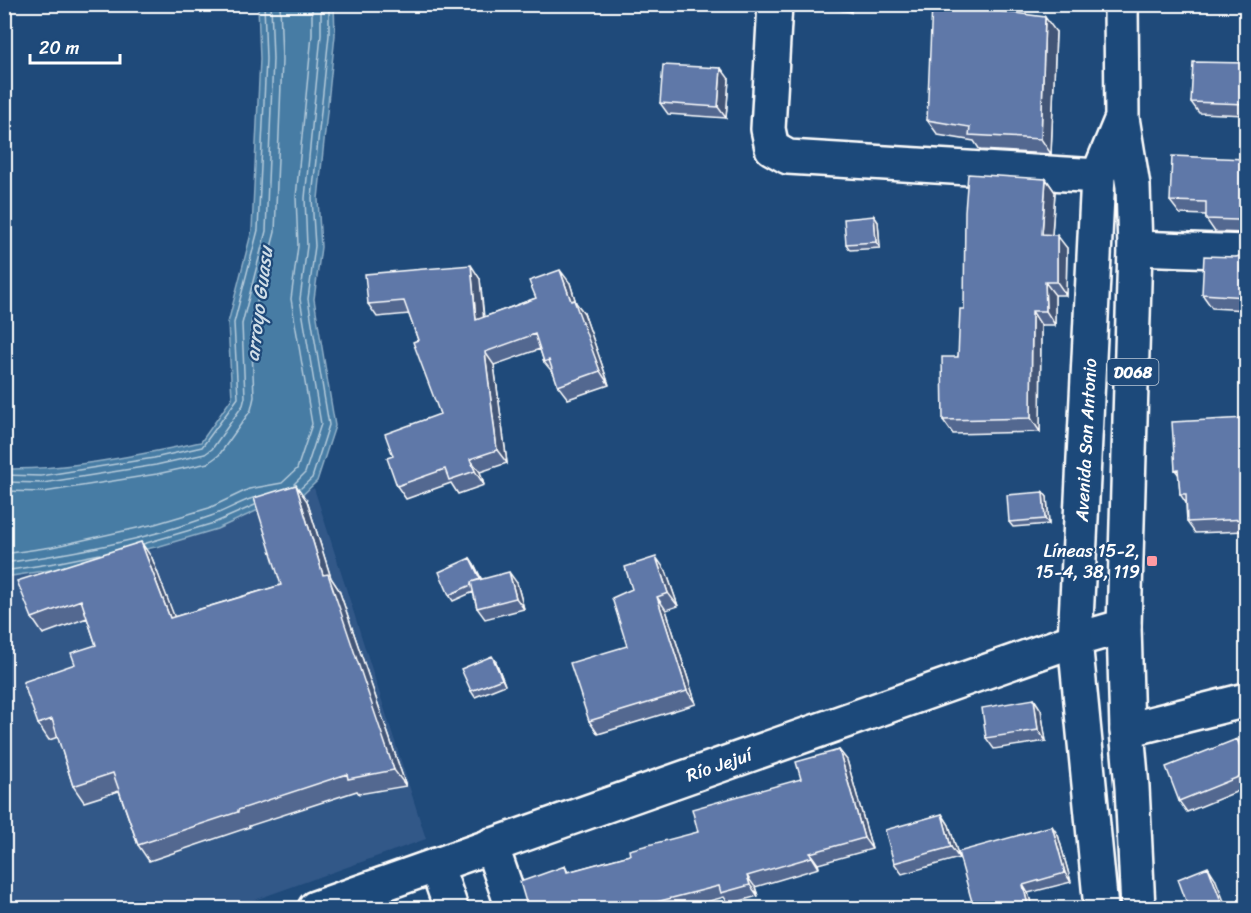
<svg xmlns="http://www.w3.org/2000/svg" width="1251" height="913" font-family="Sriracha,sans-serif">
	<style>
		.built { fill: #325888 }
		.water { fill: #477ca4; stroke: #91b0c8; stroke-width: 1.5 }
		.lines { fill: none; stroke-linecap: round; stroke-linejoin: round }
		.shore { stroke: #b5cbdb; stroke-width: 1.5 }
		.minor-casing { stroke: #fff; stroke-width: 38 }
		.major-casing { stroke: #fff; stroke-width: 38 }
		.minor { stroke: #1f4a7a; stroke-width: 33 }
		.major { stroke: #1f4a7a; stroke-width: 33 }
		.wall { fill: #526790; stroke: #fff; stroke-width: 1.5 }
		.shaded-wall { fill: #425476; stroke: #fff; stroke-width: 1.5 }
		.building { fill: #5f78a8; stroke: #fff; stroke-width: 1.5 }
		.poi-dot { fill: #ff9aa2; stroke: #1f4a7a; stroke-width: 2 }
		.labels { text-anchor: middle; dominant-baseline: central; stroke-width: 4.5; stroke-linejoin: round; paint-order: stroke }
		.shield { fill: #1f4a7a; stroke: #bcc9d7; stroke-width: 1.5 }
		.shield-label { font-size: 16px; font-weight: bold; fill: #fff }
		.street-label { font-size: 18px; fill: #fff; stroke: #1f4a7a }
		.poi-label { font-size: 18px; fill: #fff; stroke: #1f4a7a; text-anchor: end }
		.water-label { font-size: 20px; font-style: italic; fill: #d1dee8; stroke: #1f4a7a }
	</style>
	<rect width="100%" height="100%" fill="#1f4a7a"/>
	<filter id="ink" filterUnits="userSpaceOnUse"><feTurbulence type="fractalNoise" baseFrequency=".0167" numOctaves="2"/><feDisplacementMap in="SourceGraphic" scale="12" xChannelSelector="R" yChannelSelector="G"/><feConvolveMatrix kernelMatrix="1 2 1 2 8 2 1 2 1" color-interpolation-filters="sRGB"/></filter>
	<g filter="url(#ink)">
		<path class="built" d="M314 488 426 839 232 908H5V578L156 549Z"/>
		<path class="water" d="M258 5H334L335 35 318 199 321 247 314 299 335 426 317 481 293 504 256 511 217 529 160 546 56 569 5 577V469C70 470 137 455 201 442L232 398 228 323 252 230 260 59Z"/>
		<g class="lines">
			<path class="shore" d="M4 475 41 476 154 458 202 447 238 398 234 323 258 230 266 59 264 4
				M4 482 43 483 156 465 205 454 212 449 243 405 245 397 242 324 266 231 273 59 271 4
				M294 484 305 473 321 424 300 299 307 246 305 198 321 35V4
				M301 488 312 478 329 425 308 299 315 246 312 198 329 35V4
				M4 491 44 492 157 474 208 463 219 455 251 410 254 397 251 325 275 232 282 60 280 4
				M143 544 214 523 255 505
				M4 554 52 547 155 524 209 508 249 489 282 483 297 469 312 424 291 299 298 246 296 197 312 35V4
				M4 563C74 553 145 540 211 516 225 511 238 503 253 498
				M4 571 55 563 100 554"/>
			<g class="minor-casing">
				<path id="minor" d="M775 4 768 129 772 148 788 157 1098 176
					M1135 248 1246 252
					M1127 730 1246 700
					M491 845 513 908
					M436 865 451 908
					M315 908 1075 640 1124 626"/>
			</g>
			<g class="major-casing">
				<path id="major" d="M1121 4 1122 118 1133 186 1135 248 1124 626 1127 730 1132 787 1138 908
					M1101 908 1075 640 1098 176 1122 118"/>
			</g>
			<use href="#minor" class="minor"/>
			<use href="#major" class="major"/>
		</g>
		<path class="wall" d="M825 4H853L851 12 827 8Z
			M1056 32 1051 154 980 150 974 141 938 135 927 120Z
			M1246 63V115L1199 113 1191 102Z
			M729 79 726 118 668 114 660 103Z
			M1246 159V233L1215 232 1206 219V215L1180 214 1170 201Z
			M1046 179 1055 192 1052 235 1067 248 1066 295H1055V325H1041L1040 432 953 434 943 420 958 357 964 309Z
			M874 216 878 222 880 248 850 250 846 244Z
			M1246 254V310L1212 308 1202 294 1236 257 1245 255Z
			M480 279 484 317 536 298 570 283 576 303 584 313 609 385 568 399 558 386 555 375 544 362 540 349 494 365 507 463 480 472 484 485 458 494 451 483 406 499 397 486 393 456 440 414 418 340 409 314 377 317 368 304Z
			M1246 418V531L1195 533 1187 522 1186 503 1180 494 1179 475 1175 470Z
			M1043 492 1047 497 1049 524 1013 527 1009 522Z
			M307 501 331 578 339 590 406 786 359 794 357 791 249 826 250 827 149 861 138 845 119 791 84 802 73 786 58 737 49 740 38 724 75 664 96 645 87 618 43 634 32 618 152 558 174 617 281 585Z
			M470 558 474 564 481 579 517 583 524 609 485 619 477 608 473 592 453 601 449 595Z
			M666 571 678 606 666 610 696 704 598 734 589 721 627 646 632 589Z
			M496 662 505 685 475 697 471 691Z
			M1034 699 1041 710 1046 741 994 749 986 738Z
			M839 750 847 760 872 849 818 864 819 868 755 887 758 896 729 904 724 897 680 909H528L565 866 568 872 630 855 698 832 801 779Z
			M1245 750 1246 753V788L1187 812 1179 801Z
			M942 814 949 825 959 858 902 874 894 863Z
			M1058 835 1071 882 1028 893 1033 909H974Z"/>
		<path class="shaded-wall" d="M846 4H853L851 12Z
			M1045 17 1056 32 1051 154 1041 139Z
			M721 68 729 79 726 118 718 107Z
			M1046 179 1055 192 1051 248 1042 234Z
			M874 216 878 222 880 248 876 242Z
			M1057 235 1067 248 1066 295 1057 282Z
			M471 265 480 279 485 333 476 320Z
			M560 270 570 283 576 303 584 313 609 385 600 371 571 301Z
			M1045 282 1055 295V325L1046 311Z
			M1032 311 1041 325 1040 432 1031 418Z
			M485 352 494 365 507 463 497 450Z
			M470 459 480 472 484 485 475 471Z
			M296 485 307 501 331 578 339 590 406 786 394 770 323 575Z
			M1043 492 1047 497 1049 524 1045 519Z
			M141 542 152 558 181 634 170 618Z
			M656 557 666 571 678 606 668 593Z
			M470 558 474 564 485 586 481 581Z
			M509 572 517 583 524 609 516 598Z
			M657 597 666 610 696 704 687 691Z
			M492 656 496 662 505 685 502 679Z
			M1034 699 1041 710 1046 741 1038 730Z
			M1237 739 1245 750 1246 753V762Z
			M839 750 847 760 872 849 864 838Z
			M942 814 949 825 959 858 951 847Z
			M1052 826 1058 835 1071 882 1065 873Z
			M810 853 818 864 819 868 812 857Z
			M1208 867 1215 878 1227 909H1224Z
			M747 876 755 887 758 896 750 885Z
			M1023 885 1028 893 1033 909H1029Z"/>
		<path class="building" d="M932 4H944L1045 17 1041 139 969 135 970 127 927 120Z
			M1193 62 1246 63V104L1191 102Z
			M663 65 721 68 718 107 660 103Z
			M1172 156 1246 159V223L1237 220 1206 219V202L1170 201Z
			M968 174 1046 179 1042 234 1057 235V282H1045L1046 311H1032L1031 418 943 420 942 357H958L960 309H964L965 211Z
			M874 216 876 242 846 244 844 219Z
			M1246 254V297L1202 294 1204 256 1236 257 1245 255Z
			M471 265 476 320 536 298 529 281 560 270 571 301 574 300 600 371 558 386 549 360 544 362 535 334 485 352 497 450 470 459 475 471 449 480 445 469 397 486 387 458 393 456 385 434 440 414 413 342 418 340 404 301 368 304 365 274Z
			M1246 418V519L1187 522 1186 494H1180L1178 469 1175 470 1172 422Z
			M296 485 323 575 328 574 394 770 348 779 347 774 238 810V812L138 845 113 773 73 786 52 719 38 724 23 682 75 664 71 653 96 645 81 600 32 618 17 581 141 542 170 618 281 585 254 498Z
			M1043 492 1045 519 1009 522 1007 495Z
			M656 557 668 593 657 597 687 691 589 721 570 663 627 646 612 598 632 589 625 567Z
			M470 558 480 579 471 582V585L449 595 439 572Z
			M509 572 516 598 477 608 471 582Z
			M492 656 502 679 471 691 461 669Z
			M1034 699 1038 730 986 738 982 708Z
			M1237 739 1246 762V774L1179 801 1166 767Z
			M839 750 864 838 810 853 812 857 747 876 750 885 721 893 719 886 629 909H528L520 882 565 866 567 872 630 855 629 850 698 832 692 809 801 779 796 762Z
			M942 814 951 847 894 863 885 830Z
			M1052 826 1065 873 1023 885 1029 909H974L958 852Z
			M1208 867 1224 909H1189L1178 879Z"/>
	</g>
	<rect class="poi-dot" x="1146" y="555" width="12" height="12" rx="3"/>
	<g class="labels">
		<rect class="shield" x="1107.5" y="359" width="51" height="26" rx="4.5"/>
		<g class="shield-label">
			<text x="1133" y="372">D068</text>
		</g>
		<g class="street-label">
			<text transform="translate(1086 440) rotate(-87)">Avenida San Antonio</text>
			<text transform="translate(719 765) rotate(-19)">Río Jejuí</text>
		</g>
		<g class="poi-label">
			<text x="1140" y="551">Líneas 15-2,<tspan x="1140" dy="21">15-4, 38, 119</tspan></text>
		</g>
		<g class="water-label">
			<text transform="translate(259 304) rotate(-83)">arroyo Guasu</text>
		</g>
	</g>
	<rect width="1251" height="913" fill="none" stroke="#1f4a7a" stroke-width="24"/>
	<rect x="12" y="12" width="1227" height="889" fill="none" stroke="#fff" stroke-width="2" filter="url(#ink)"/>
	<path d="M30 54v9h90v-9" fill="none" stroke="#ffffff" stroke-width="3"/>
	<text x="39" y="54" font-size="18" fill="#ffffff" stroke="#1f4a7a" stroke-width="4.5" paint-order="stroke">20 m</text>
</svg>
